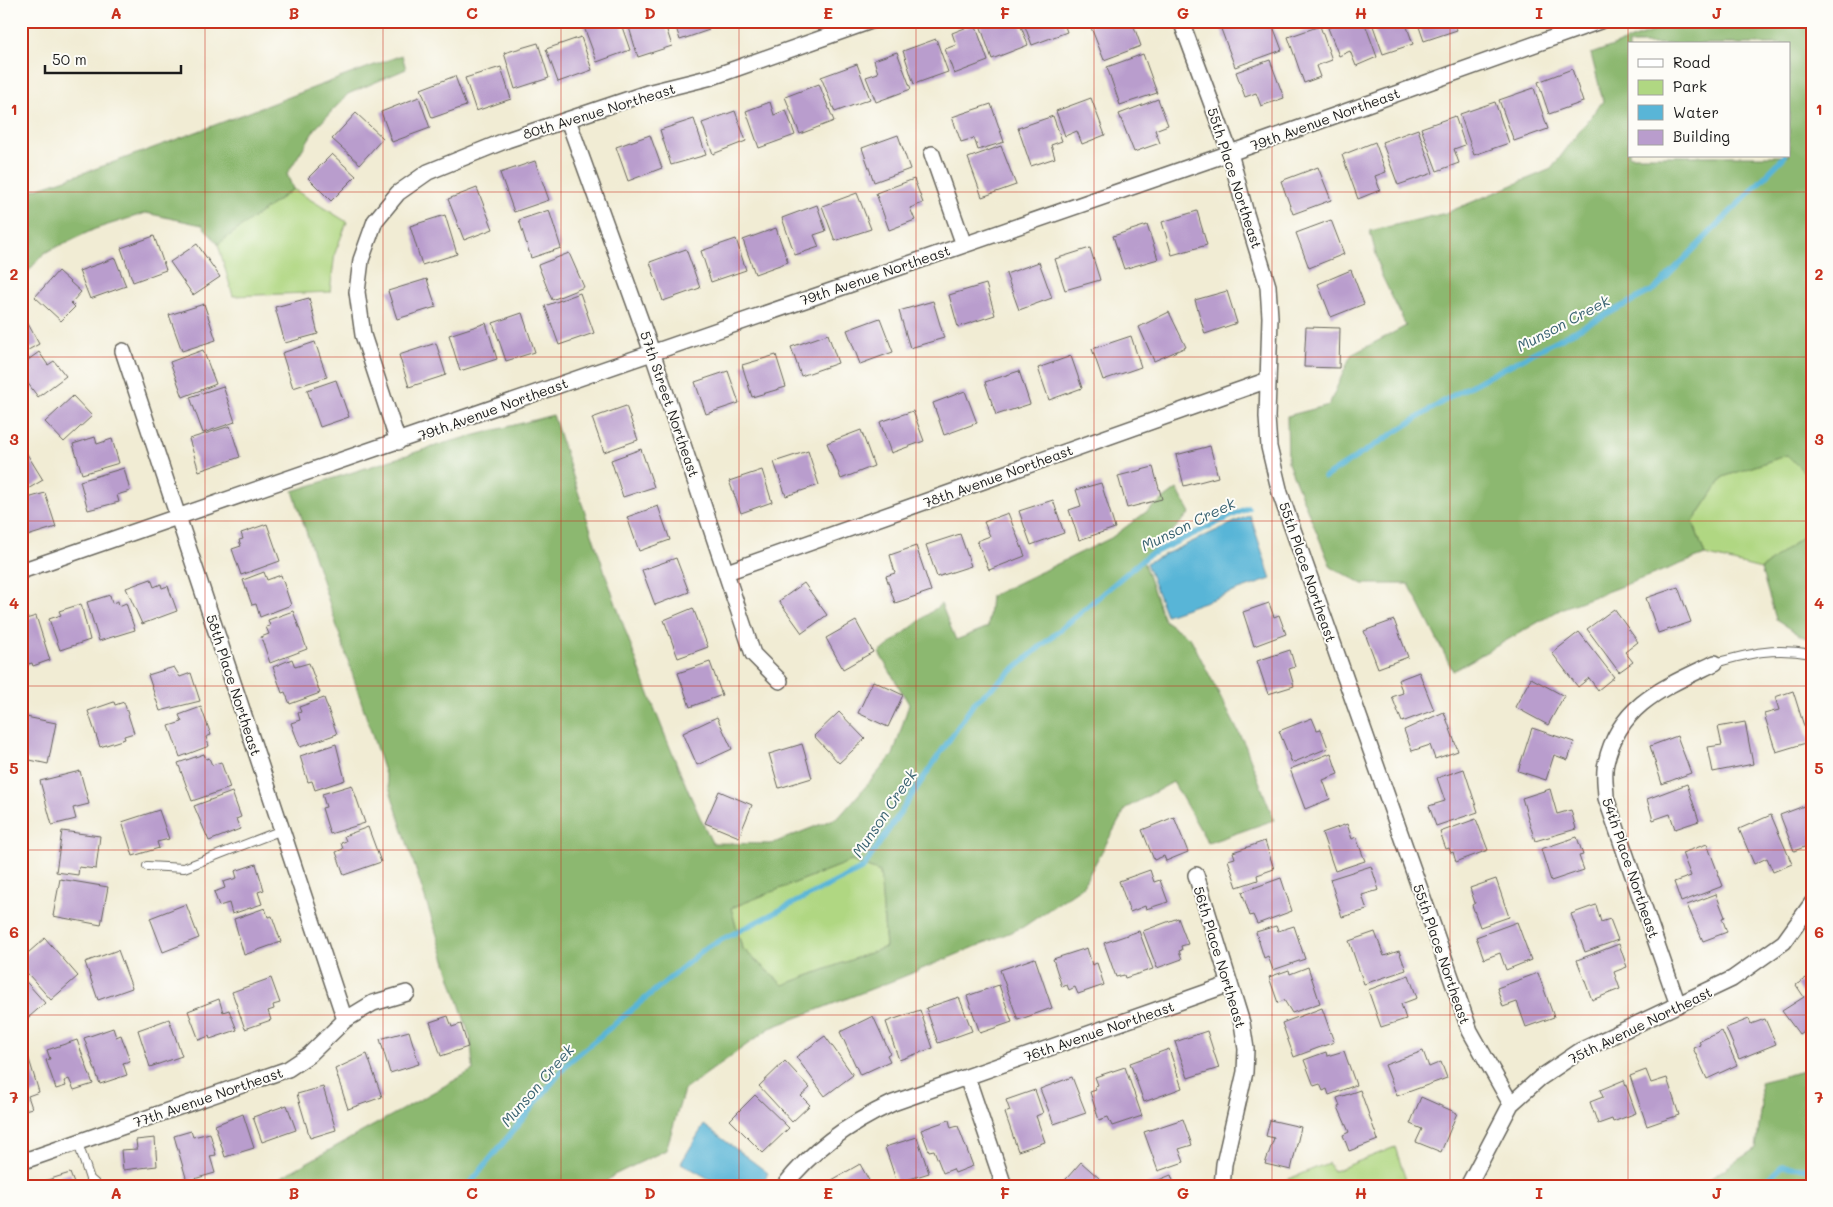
<svg xmlns="http://www.w3.org/2000/svg" width="1833" height="1207" font-family="Mali,sans-serif">
	<style>
		.green { fill: #b0d782; stroke: #667a4f }
		.forest { fill: #8cb870; stroke: #546a46; fill-rule: evenodd }
		.water { fill: #59b5d7; stroke: #3a687a }
		.lines { fill: none; stroke-linecap: round; stroke-linejoin: round }
		.stream { stroke: #59b5d7; stroke-width: 5.5 }
		.building { fill: #b99dcd }
		.service-casing { stroke: #67655c; stroke-width: 10 }
		.minor-casing { stroke: #67655c; stroke-width: 18 }
		.service { stroke: #fff; stroke-width: 8 }
		.minor { stroke: #fff; stroke-width: 15 }
		.grid { fill: none; stroke: #c8321e; stroke-width: 1; stroke-opacity: 0.55 }
		.labels { text-anchor: middle; dominant-baseline: central; stroke-width: 4; stroke-linejoin: round; paint-order: stroke }
		.street-label { font-size: 14px; fill: #1c1c1c; stroke: #fdfcf7 }
		.water-label { font-size: 15px; font-style: italic; fill: #376170; stroke: #fdfcf7 }
		.neatline { fill: none; stroke: #c8321e; stroke-width: 2 }
		.grid-label { font-size: 16px; text-anchor: middle; font-weight: bold; fill: #c8321e }
	</style>
	<rect width="100%" height="100%" fill="#fdfcf7"/>
	<filter id="ink" filterUnits="userSpaceOnUse"><feTurbulence type="fractalNoise" baseFrequency=".02" numOctaves="2"/><feDisplacementMap in="SourceGraphic" scale="10" xChannelSelector="R" yChannelSelector="G"/><feConvolveMatrix kernelMatrix="1 2 1 2 8 2 1 2 1" color-interpolation-filters="sRGB"/></filter>
	<filter id="wash" filterUnits="userSpaceOnUse"><feTurbulence type="fractalNoise" baseFrequency=".0096" numOctaves="4" result="noise"/><feDisplacementMap in="SourceGraphic" scale="20" xChannelSelector="R" yChannelSelector="G"/><feGaussianBlur stdDeviation="1.12" result="paint"/><feColorMatrix in="noise" values="0 0 0 0 0 0 0 0 0 0 0 0 0 0 0 0 0 1.4 0 .05"/><feComposite in="paint" operator="in"/></filter>
	<g filter="url(#wash)">
		<rect width="100%" height="100%" fill="#f1ecd4"/>
		<path class="green" d="M293 189 347 222 335 253 330 292 233 296 218 244Z
			M1787 455 1812 480V529L1761 569 1705 555 1693 522 1723 477Z
			M851 861 880 872 886 947 783 985 742 948 731 908Z
			M1395 1147 1408 1186H1271L1328 1163 1334 1171Z"/>
		<path class="forest" d="M1681 21H1812V480L1787 455 1723 477 1693 522 1705 555 1563 608 1453 671 1409 584H1363L1331 567 1288 463 1287 416 1329 405 1351 355 1406 326 1381 274 1370 231 1446 213 1551 169 1603 101 1591 54ZM1629 44H1789V156H1629Z
			M402 55 406 69 348 94 315 129 287 174 293 189 218 244 202 225 146 213 95 229 44 253 21 280V194C150 152 275 101 402 55Z
			M553 415C600 559 647 706 712 843L771 844 839 817 893 755 909 704 879 653 941 604 956 640 988 627 991 596 1111 538 1177 489 1190 513 1143 561 1164 620 1191 639 1245 745 1274 820 1208 843 1173 782 1126 808 1082 887 1023 927 900 978 770 1028 684 1090 666 1150 614 1175 601 1186H265L473 1070 471 1040 293 491 445 443ZM851 861 880 872 886 947 783 985 742 948 731 908Z
			M1812 529V640L1801 636 1776 619 1761 569Z
			M1812 1069V1186H1699L1756 1148 1762 1105 1760 1082Z"/>
		<path class="water" d="M1250 515 1271 579 1166 615 1146 563Z
			M704 1125 768 1173 761 1186H722L681 1163Z"/>
		<g class="lines">
			<path class="stream" d="M1325 477 1455 394 1655 289 1785 156
				M468 1186 569 1062 707 947 863 868 974 703 1147 556 1248 508
				M1759 1186 1782 1166 1812 1169"/>
		</g>
		<g id="blocks">
			<path class="building" d="M599 21H620L630 50 597 62 584 27Z
				M637 21H664L672 46 638 57 628 24Z
				M674 21H706L709 30 680 40Z
				M982 21H1019L1028 45 992 59 979 22Z
				M1023 21H1063L1067 32 1032 45Z
				M1101 21H1132L1141 46 1104 60 1090 25Z
				M1242 21H1271L1282 50 1235 67 1221 29Z
				M1345 21H1364L1377 57 1356 66 1350 51 1339 56 1328 28Z
				M1385 21H1405L1413 44 1383 54 1373 26Z
				M1417 21H1453L1457 30 1424 41Z
				M975 24 988 61 954 74 945 49 956 45 952 33Z
				M1320 26 1332 60 1316 66 1320 77 1304 83 1288 37Z
				M581 37 592 70 558 82 546 49Z
				M936 39 948 72 914 84 903 51Z
				M538 43 549 78 515 89 504 53Z
				M897 52 911 89 876 102 866 77 878 73 874 60Z
				M1143 54 1157 93 1120 105 1107 67Z
				M1270 60 1284 98 1261 106 1256 93 1245 97 1236 72Z
				M857 64 870 99 835 112 821 77Z
				M501 67 511 99 476 111 465 78Z
				M1572 69 1583 102 1549 114 1538 82Z
				M455 76 466 106 432 118 421 89Z
				M819 84 834 121 800 134 785 97Z
				M1534 88 1548 129 1514 141 1499 100Z
				M419 97 430 128 392 142 381 112Z
				M1091 98 1105 135 1082 144 1077 131 1065 136 1056 111Z
				M1158 99 1168 125 1155 130 1160 143 1134 152 1119 114Z
				M770 102 774 115 786 110 795 135 759 148 746 111Z
				M1495 102 1509 143 1474 155 1460 114Z
				M991 104 1004 142 978 150 974 138 961 142 952 117Z
				M735 111 746 141 713 154 702 123Z
				M356 113 383 138 360 164 332 139Z
				M1053 116 1062 141 1051 145 1055 158 1031 166 1018 128Z
				M1455 116 1465 145 1454 149 1459 163 1437 171 1421 128Z
				M694 119 706 155 671 165 660 130Z
				M1418 129 1433 173 1398 185 1382 142Z
				M650 135 662 168 628 181 616 147Z
				M898 135 910 169 874 182 862 148Z
				M1375 142 1386 172 1375 176 1380 190 1358 199 1342 155Z
				M1001 146 1016 185 982 197 968 158Z
				M332 154 356 176 331 201 308 178Z
				M535 161 549 200 514 212 500 173Z
				M1318 167 1331 200 1293 214 1281 181Z
				M914 179 923 203 910 208 915 220 889 230 876 193Z
				M477 188 493 229 464 240 448 199Z
				M857 193 871 229 835 241 822 206Z
				M817 205 826 231 814 235 819 247 795 255 782 218Z
				M549 210 561 248 531 258 519 220Z
				M1197 211 1207 245 1172 255 1162 222Z
				M445 215 457 254 422 265 410 226Z
				M1331 220 1344 254 1309 268 1296 233Z
				M1147 225 1158 259 1124 269 1113 236Z
				M776 228 788 262 755 274 743 240Z
				M154 236 166 270 133 282 121 248Z
				M736 239 746 270 711 282 701 251Z
				M197 244 220 277 193 295 170 262Z
				M1090 248 1100 280 1065 290 1055 259Z
				M686 249 700 288 663 301 650 262Z
				M569 253 584 287 552 300 538 265Z
				M115 258 126 286 90 299 79 271Z
				M1039 262 1052 298 1019 310 1006 274Z
				M1351 270 1364 304 1331 317 1318 284Z
				M58 271 81 292 71 303 75 307 61 321 35 297Z
				M427 279 436 307 397 319 388 291Z
				M986 284 995 315 958 327 949 295Z
				M1227 291 1237 323 1205 334 1195 300Z
				M580 293 594 333 559 345 545 306Z
				M309 298 318 334 285 343 275 307Z
				M933 301 944 338 910 348 899 311Z
				M204 304 216 340 182 351 169 315Z
				M1169 312 1186 347 1154 361 1139 327Z
				M522 313 535 352 506 361 493 323Z
				M880 318 893 352 860 364 847 330Z
				M26 320 39 344 21 354V322Z
				M486 323 497 359 460 371 449 335Z
				M1306 327 1340 328 1339 368 1304 367Z
				M828 334 838 363 801 376 791 347Z
				M1131 336 1141 367 1103 380 1092 349Z
				M315 342 327 377 293 388 282 353Z
				M436 343 446 375 409 387 399 355Z
				M203 350 216 384 183 397 170 362Z
				M39 352 48 365 54 361 66 376 38 397 21 374V365Z
				M776 355 786 387 752 397 742 365Z
				M1071 356 1082 388 1049 400 1038 368Z
				M728 371 739 403 706 414 695 382Z
				M1019 371 1030 404 996 415 985 382Z
				M336 380 349 417 320 427 307 390Z
				M223 386 235 422 203 433 190 397Z
				M965 391 977 423 944 435 933 403Z
				M73 396 92 416 64 442 45 422Z
				M626 406 638 440 604 452 592 418Z
				M913 411 924 441 891 453 880 422Z
				M230 426 240 457 199 471 189 439Z
				M861 430 874 466 841 479 827 443Z
				M95 437 97 444 112 439 119 463 82 474 73 444Z
				M1210 446 1218 477 1184 486 1176 455Z
				M24 449 43 480 21 493V451Z
				M641 449 654 487 623 497 611 460Z
				M808 451 819 485 786 496 774 462Z
				M1153 467 1162 499 1127 508 1118 476Z
				M124 468 130 491 117 495 119 502 88 510 80 481Z
				M762 470 772 502 741 513 729 481Z
				M1101 483 1115 528 1079 540 1069 510 1081 506 1076 490Z
				M45 493 56 527 24 537 21 528V500Z
				M1053 500 1064 533 1031 545 1019 511Z
				M658 506 670 540 639 551 627 517Z
				M1008 513 1025 556 989 570 977 541 990 536 984 522Z
				M267 524 280 561 241 575 232 549 241 546 239 540 243 539 241 533Z
				M960 534 971 566 937 577 926 545Z
				M916 546 931 591 895 603 886 576 895 573 890 555Z
				M676 558 689 592 655 605 642 570Z
				M264 572 267 580 281 575 291 605 260 617 256 604 252 605 243 580Z
				M151 579 154 587 161 584 162 588 168 586 177 611 142 624 126 588Z
				M804 583 827 615 802 633 779 601Z
				M1678 587 1691 622 1658 633 1646 598Z
				M110 595 112 603 118 601 119 606 126 603 135 630 99 641 87 602Z
				M1269 603 1274 617 1279 615 1286 634 1254 646 1243 612Z
				M81 604 90 640 60 650 49 619 61 615 59 611Z
				M693 608 708 647 678 658 664 620Z
				M1614 609 1638 642 1625 652 1633 662 1619 672 1587 629Z
				M293 611 307 649 270 663 261 637 269 634 266 627 270 626 268 620Z
				M25 616 26 619 36 616 50 660 33 666 32 663 21 666V618Z
				M1394 620 1408 657 1378 668 1364 631Z
				M856 621 873 652 843 669 826 638Z
				M1579 632 1614 677 1598 690 1589 678 1578 687 1552 653Z
				M1290 650 1295 667 1289 669 1294 686 1268 694 1257 661Z
				M292 659 295 667 309 663 320 693 290 704 285 692 282 693 273 667Z
				M710 662 722 695 690 707 678 673Z
				M174 667 180 677 191 673 200 701 160 711 148 675Z
				M1419 672 1434 710 1402 722 1392 697 1403 693 1398 680Z
				M1531 678 1564 696 1548 725 1515 707Z
				M873 681 903 695 888 727 858 713Z
				M1793 691 1809 742 1776 752 1764 714 1779 710 1775 697Z
				M324 698 337 734 300 747 291 723 300 720 298 713 301 712 299 707Z
				M114 702 115 705 124 702 134 733 124 736 125 739 100 747 88 711Z
				M201 707 211 735 206 737 209 746 180 757 169 726 182 722 179 715Z
				M839 712 865 739 839 763 814 736Z
				M1444 712 1458 751 1435 759 1430 745 1412 751 1404 730Z
				M21 716 56 723 48 764 21 758Z
				M717 717 732 749 697 765 683 733Z
				M1312 718 1317 730 1321 729 1328 748 1292 763 1279 731Z
				M1745 722 1753 764 1713 772 1708 747 1722 745 1718 727Z
				M1532 728 1574 742 1568 760 1554 755 1546 780 1518 771Z
				M1677 736 1691 773 1662 784 1650 746Z
				M336 744 345 780 315 790 312 781 308 782 300 756Z
				M802 744 812 778 779 788 769 754Z
				M1331 753 1338 774 1323 780 1330 799 1305 809 1290 769Z
				M204 754 206 759 209 758 212 765 221 762 230 788 192 801 178 763Z
				M1464 769 1478 812 1436 826 1429 806 1445 801 1437 778Z
				M80 771 89 804 73 808 76 819 52 825 40 781Z
				M1687 784 1699 821 1675 829 1670 814 1653 820 1647 799Z
				M352 785 365 823 330 834 322 808 326 807 322 794Z
				M1550 789 1557 814 1571 810 1576 829 1535 841 1522 798Z
				M719 791 752 805 739 837 705 823Z
				M232 792 241 817 236 819 240 829 209 841 194 806Z
				M1812 803V844L1794 851 1780 815Z
				M159 810 169 839 157 842 159 848 133 856 122 822Z
				M1771 815 1792 864 1773 872 1767 858 1754 864 1739 829Z
				M1174 817 1188 852 1166 861 1164 856 1154 860 1142 830Z
				M1476 819 1488 850 1456 862 1453 852 1451 853 1449 848 1446 849 1440 832Z
				M1347 824 1352 839 1356 837 1365 861 1335 871 1322 833Z
				M368 827 381 862 344 875 336 852 343 849 341 843 346 841 344 836Z
				M62 831 100 836 96 869 79 867 78 875 56 872Z
				M1577 837 1583 855 1579 856 1584 870 1551 881 1541 849Z
				M1265 841 1274 869 1257 875 1258 880 1237 887 1228 860 1235 858 1233 852Z
				M1707 844 1723 886 1681 902 1674 882 1691 876 1682 853Z
				M256 864 264 890 258 892 262 904 232 914 229 903 219 906 214 892 225 888 223 882 237 878 235 871Z
				M1371 866 1379 890 1362 895 1367 910 1342 917 1330 879Z
				M1150 870 1154 882 1160 880 1168 902 1146 909 1145 906 1130 912 1119 881Z
				M1281 878 1292 911 1257 924 1253 915 1250 916 1242 892Z
				M60 879 108 887 101 925 53 916Z
				M1496 879 1509 917 1480 927 1472 905 1475 903 1470 888Z
				M1716 894 1725 917 1722 918 1727 932 1703 941 1687 905Z
				M186 904 199 938 163 952 150 918Z
				M1596 905 1601 922 1610 919 1618 940 1585 952 1571 914Z
				M265 908 268 917 272 916 281 942 244 955 234 919Z
				M1178 918 1188 944 1181 946 1182 950 1179 951 1182 959 1157 968 1143 931Z
				M1517 922 1531 960 1506 970 1500 953 1484 959 1476 937Z
				M1276 926 1278 931 1294 926 1305 959 1273 970 1268 956 1264 958 1256 932Z
				M1139 931 1153 969 1125 978 1124 975 1116 977 1104 943Z
				M1375 932 1384 956 1399 951 1406 970 1364 984 1349 941Z
				M45 938 78 976 51 1000 21 966V959Z
				M1619 944 1627 967 1614 972 1620 989 1592 1000 1577 960Z
				M1087 948 1092 965 1097 963 1104 985 1078 994 1075 987 1069 990 1067 985 1062 987 1053 959Z
				M118 950 132 988 98 1000 85 962Z
				M1035 958 1052 1008 1018 1020 1000 970Z
				M1308 967 1320 1003 1292 1013 1284 1000 1278 1003 1269 977 1289 970 1290 974Z
				M1538 973 1554 1017 1526 1027 1517 1002 1503 1007 1497 988Z
				M1812 974V1025L1799 1034 1782 1011 1804 997 1796 985Z
				M1409 975 1417 998 1401 1004 1406 1019 1381 1027 1368 990Z
				M21 976 45 1003 21 1024Z
				M271 978 280 1003 273 1005 274 1009 268 1011 271 1020 245 1029 232 992Z
				M999 985 1012 1022 980 1033 967 996Z
				M959 997 972 1031 938 1043 926 1008Z
				M219 999 223 1012 229 1010 237 1030 210 1039 209 1036 199 1040 188 1011Z
				M1322 1008 1334 1042 1294 1057 1282 1023Z
				M920 1010 933 1048 899 1060 886 1022Z
				M448 1016 452 1027 461 1024 468 1047 441 1056 430 1022Z
				M873 1016 890 1053 887 1055 890 1061 860 1075 840 1032Z
				M169 1019 182 1056 150 1067 138 1030Z
				M1749 1019 1751 1024 1765 1019 1776 1044 1739 1059 1726 1028Z
				M113 1028 116 1037 121 1035 130 1061 123 1063 127 1075 100 1084 84 1038Z
				M409 1031 419 1064 390 1073 380 1039Z
				M1207 1031 1219 1068 1188 1078 1175 1042Z
				M1722 1031 1737 1065 1707 1079 1693 1048 1701 1045 1699 1042 1704 1039Z
				M825 1036 853 1075 825 1096 796 1057Z
				M77 1040 93 1084 74 1090 69 1079 64 1081 66 1086 56 1089 46 1060 50 1059 47 1050Z
				M1169 1049 1182 1088 1144 1102 1130 1063Z
				M1344 1051 1356 1085 1329 1095 1327 1089 1323 1091 1320 1084 1314 1086 1304 1060 1326 1052 1327 1056Z
				M1423 1051 1429 1067 1441 1062 1447 1078 1397 1096 1385 1065Z
				M367 1054 382 1097 348 1109 335 1069Z
				M28 1056 39 1092 28 1096 32 1108 21 1111V1058Z
				M785 1061 810 1088 801 1096 810 1105 792 1122 759 1086Z
				M1125 1067 1142 1116 1112 1126 1108 1117 1099 1120 1090 1092 1096 1090 1095 1086 1098 1085 1095 1077Z
				M1646 1070 1651 1083 1667 1078 1679 1115 1647 1126 1630 1076Z
				M1072 1077 1086 1113 1054 1124 1040 1089Z
				M1624 1080 1636 1113 1613 1122 1612 1119 1598 1124 1590 1102 1603 1097 1600 1090Z
				M323 1087 336 1130 310 1138 297 1094Z
				M1035 1090 1043 1113 1036 1116 1045 1142 1018 1151 1005 1113 1010 1111 1006 1100Z
				M1360 1090 1378 1140 1349 1151 1343 1135 1349 1132 1338 1107 1340 1106 1337 1098Z
				M755 1095 789 1128 763 1153 730 1120Z
				M1421 1097 1457 1113 1441 1152 1416 1142 1422 1129 1410 1124Z
				M287 1105 296 1130 262 1142 253 1117Z
				M243 1114 254 1148 225 1157 215 1125Z
				M1183 1119 1192 1145 1179 1149 1184 1162 1158 1171 1144 1132Z
				M949 1120 951 1128 958 1126 973 1166 955 1173 953 1169 943 1173 934 1150 929 1151 921 1130Z
				M1270 1120 1301 1127 1291 1170 1265 1164 1274 1138 1266 1136Z
				M191 1131 193 1137 210 1133 216 1155 210 1156 215 1173 187 1181 174 1136Z
				M917 1137 929 1173 897 1183 885 1147Z
				M155 1138 157 1166 123 1170 121 1150 137 1149 136 1140Z
				M1081 1162 1108 1186H1060Z
				M860 1164 872 1186H835L832 1180Z
				M70 1173 75 1186H45L44 1181Z
				M1171 1175 1175 1186H1143Z"/>
		</g>
	</g>
	<g filter="url(#ink)">
		<use href="#blocks" fill-opacity="0" stroke="#67655c" stroke-width="1"/>
		<g class="lines">
			<g class="service-casing">
				<path id="service" d="M1715 663C1751 653 1774 647 1812 654
					M147 866 184 868 282 830
					M78 1143 90 1179 98 1186"/>
			</g>
			<g class="minor-casing">
				<path id="minor" d="M1181 21 1230 153 1246 214 1268 286 1270 317 1267 417 1269 447 1280 493 1470 1031 1511 1104
					M568 120 652 352 753 654 780 681
					M932 154 964 245
					M123 351 345 1020
					M398 442 363 335 357 292 361 260 375 221 398 193 428 172 507 140 647 93 712 77 871 21
					M21 571 1230 153 1600 21
					M727 572 1268 380
					M1196 875 1242 1023 1246 1049 1245 1072 1224 1164 1222 1186
					M1678 1005 1606 798C1606 787 1603 774 1606 763 1619 704 1665 687 1715 663
					M967 1077 1004 1186
					M21 1162 288 1069 309 1055 345 1020 373 1003 407 993
					M784 1186C813 1148 850 1123 893 1103L1230 984
					M1468 1186 1511 1104 1540 1078 1580 1051 1732 979 1784 942 1812 903"/>
			</g>
			<use href="#service" class="service"/>
			<use href="#minor" class="minor"/>
		</g>
	</g>
	<path class="grid" d="M205 21V1186M383 21V1186M561 21V1186M739 21V1186M916 21V1186M1094 21V1186M1272 21V1186M1450 21V1186M1628 21V1186M21 192H1812M21 357H1812M21 521H1812M21 686H1812M21 850H1812M21 1015H1812"/>
	<g class="labels">
		<g class="street-label">
			<text transform="translate(599 111) rotate(-17)">80th Avenue Northeast</text>
			<text transform="translate(1325 119) rotate(-20)">79th Avenue Northeast</text>
			<text transform="translate(1235 178) rotate(72)">55th Place Northeast</text>
			<text transform="translate(875 275) rotate(-19)">79th Avenue Northeast</text>
			<text transform="translate(670 404) rotate(71)">57th Street Northeast</text>
			<text transform="translate(493 409) rotate(-20)">79th Avenue Northeast</text>
			<text transform="translate(998 476) rotate(-20)">78th Avenue Northeast</text>
			<text transform="translate(1308 572) rotate(71)">55th Place Northeast</text>
			<text transform="translate(234 685) rotate(72)">58th Place Northeast</text>
			<text transform="translate(1631 868) rotate(71)">54th Place Northeast</text>
			<text transform="translate(1442 954) rotate(71)">55th Place Northeast</text>
			<text transform="translate(1220 957) rotate(73)">56th Place Northeast</text>
			<text transform="translate(1640 1025) rotate(-26)">75th Avenue Northeast</text>
			<text transform="translate(1099 1031) rotate(-19)">76th Avenue Northeast</text>
			<text transform="translate(208 1097) rotate(-19)">77th Avenue Northeast</text>
		</g>
		<g class="water-label">
			<text transform="translate(1563 323) rotate(-28)">Munson Creek</text>
			<text transform="translate(1188 524) rotate(-26)">Munson Creek</text>
			<text transform="translate(884 813) rotate(-56)">Munson Creek</text>
			<text transform="translate(537 1085) rotate(-49)">Munson Creek</text>
		</g>
	</g>
	<rect width="1833" height="1207" fill="none" stroke="#fdfcf7" stroke-width="55"/>
	<rect x="1628" y="42" width="162" height="115" fill="#fdfcf7" stroke="#a3a29f"/>
	<rect x="1638" y="59" width="25" height="8" fill="#ffffff" stroke="#a3a29f"/>
	<text x="1673" y="68" font-size="15" fill="#1c1c1c">Road</text>
	<rect x="1638" y="80" width="25" height="15" fill="#b0d782" stroke="#a3a29f"/>
	<text x="1673" y="92" font-size="15" fill="#1c1c1c">Park</text>
	<rect x="1638" y="105" width="25" height="15" fill="#59b5d7" stroke="#a3a29f"/>
	<text x="1673" y="118" font-size="15" fill="#1c1c1c">Water</text>
	<rect x="1638" y="130" width="25" height="15" fill="#b99dcd" stroke="#a3a29f"/>
	<text x="1673" y="142" font-size="15" fill="#1c1c1c">Building</text>
	<path d="M45 65v8h136v-8" fill="none" stroke="#1c1c1c" stroke-width="2.5"/>
	<text x="52" y="65" font-size="15" fill="#1c1c1c" stroke="#fdfcf7" stroke-width="4" paint-order="stroke">50 m</text>
	<rect x="28" y="28" width="1778" height="1152" class="neatline"/>
	<g class="grid-label">
		<text x="116" y="19">A</text>
		<text x="294" y="19">B</text>
		<text x="472" y="19">C</text>
		<text x="650" y="19">D</text>
		<text x="828" y="19">E</text>
		<text x="1005" y="19">F</text>
		<text x="1183" y="19">G</text>
		<text x="1361" y="19">H</text>
		<text x="1539" y="19">I</text>
		<text x="1717" y="19">J</text>
		<text x="14" y="115">1</text>
		<text x="1819" y="115">1</text>
		<text x="14" y="280">2</text>
		<text x="1819" y="280">2</text>
		<text x="14" y="445">3</text>
		<text x="1819" y="445">3</text>
		<text x="14" y="609">4</text>
		<text x="1819" y="609">4</text>
		<text x="14" y="774">5</text>
		<text x="1819" y="774">5</text>
		<text x="14" y="938">6</text>
		<text x="1819" y="938">6</text>
		<text x="14" y="1103">7</text>
		<text x="1819" y="1103">7</text>
		<text x="116" y="1199">A</text>
		<text x="294" y="1199">B</text>
		<text x="472" y="1199">C</text>
		<text x="650" y="1199">D</text>
		<text x="828" y="1199">E</text>
		<text x="1005" y="1199">F</text>
		<text x="1183" y="1199">G</text>
		<text x="1361" y="1199">H</text>
		<text x="1539" y="1199">I</text>
		<text x="1717" y="1199">J</text>
	</g>
</svg>
